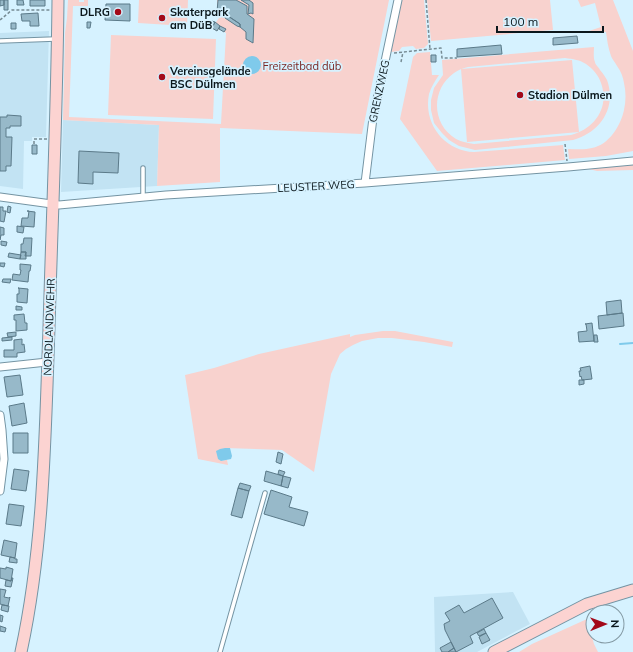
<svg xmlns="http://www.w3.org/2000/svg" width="633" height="652" font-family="Mulish,sans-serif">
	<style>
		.built { fill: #c2e3f3 }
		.green { fill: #f8d2ce; fill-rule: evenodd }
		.water { fill: #7fcaeb }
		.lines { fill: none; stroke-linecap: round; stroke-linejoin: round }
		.stream { stroke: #7fcaeb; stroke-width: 2 }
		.building { fill: #97b9c9; stroke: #5b7a89 }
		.lane-casing { stroke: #7494a3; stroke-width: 5.5 }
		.street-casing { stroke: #7494a3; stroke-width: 9 }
		.secondary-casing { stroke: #7494a3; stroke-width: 13 }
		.path { stroke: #768b94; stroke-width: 1.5; stroke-dasharray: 3 2; stroke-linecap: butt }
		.lane { stroke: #fff; stroke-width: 3.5 }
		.street { stroke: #fff; stroke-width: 7 }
		.secondary { stroke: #fcd3d1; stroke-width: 11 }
		.poi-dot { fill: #a30919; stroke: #d6f2ff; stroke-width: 1.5 }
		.labels { text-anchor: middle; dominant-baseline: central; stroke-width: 3.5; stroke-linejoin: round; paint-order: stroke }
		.poi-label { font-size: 11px; font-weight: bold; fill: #0a171c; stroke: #d6f2ff; text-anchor: start }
		.park-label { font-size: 11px; fill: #7c2725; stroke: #d6f2ff }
		.street-label { font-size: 11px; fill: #0a171c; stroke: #d6f2ff }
	</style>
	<rect width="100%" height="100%" fill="#d6f2ff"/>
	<path class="built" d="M49 31 46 137H32V141H24L23 189 0 186V33Z
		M63 120 159 125 157 186 61 192Z
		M513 592 530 624 477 652H435L434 597Z"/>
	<path class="green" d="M68 0H79V2H84V0H88V6H73L69 117 221 124 226 33 219 29 217 31 212 28 221 15 217 12V0H389L362 134 220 128V182L157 186 159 125 63 120 65 33 67 18Z
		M139 0H188L187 26 138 23Z
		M402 0H424L428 44 424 48 416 49 413 46 402 47 399 51 391 52Z
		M427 0H550L553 30 431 41Z
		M578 0H613L633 51V151L606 156 569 159 568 149C576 149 585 150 592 148 609 145 621 125 624 110 626 101 626 92 624 83 623 77 621 71 617 66 615 62 612 59 611 56 608 48 607 39 606 32L590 33 589 31 601 27 595 3 581 7Z
		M111 35 216 39 213 119 108 115Z
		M594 47C594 51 593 58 595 62 595 65 599 67 600 70 603 73 605 77 607 80 617 108 600 133 573 140L475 150 459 146 449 140 442 133 434 123 431 110V100L434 88 443 75 442 60ZM565 58C573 59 580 60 586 64 593 69 599 76 601 83 610 108 594 129 571 135L474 144C468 143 462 142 456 139 431 124 431 89 454 73 458 70 463 68 468 67Z
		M430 52 432 75H439C435 81 431 87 429 94 423 124 445 151 474 152L563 145 565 160 437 171 400 119 413 57 417 53Z
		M572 60 579 132 467 142 461 69Z
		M633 165V170L597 171 589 169Z
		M383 331H395L453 342 452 347 424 342 392 338H378L362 341 353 345 346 349 340 354 331 374 314 472 282 450 225 448 221 461 227 460 228 465 198 459 185 375 214 368 259 354 350 334V337L355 335Z
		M587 619 594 644 598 652H519L532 644Z"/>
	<path class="water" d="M243 65a9 9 0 1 1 18 0a9 9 0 1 1-18 0Z
		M225 448H230L232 456 231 459 221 461 218 459 216 451 220 449Z"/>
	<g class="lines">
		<path class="stream" d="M620 344 633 343"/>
	</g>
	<path class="building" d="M0 0H4V5L0 6Z
		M4 0H8V10H4Z
		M17 0H23L24 5H17Z
		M30 0H45V6H30Z
		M218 0H236L247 6V14L254 19 253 43 246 39V32L240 27V24L222 12 221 15 217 12Z
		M241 0H249L253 3V14L251 13 248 14 249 5Z
		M106 4H130V21L105 20Z
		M222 12 240 24V27L237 26 225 18V17L221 15Z
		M38 13 39 26H30V21H22L21 14Z
		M212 21 215 22 212 28 209 26Z
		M87 22H91L90 28H87Z
		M215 22 220 26 217 31 212 28Z
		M11 23H16V29H11Z
		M220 26 226 29 224 32 219 29Z
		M577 36 578 43 553 45V38Z
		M501 45 502 54 457 57V49Z
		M431 55H436V62H431Z
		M7 115 21 116V126H10V128H6V137H12L11 166H6V171H0V117H7Z
		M32 145H37V154H32Z
		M79 151 119 153 118 173 93 172V184L78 183Z
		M8 206 11 207 10 213 7 212Z
		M0 207H3V211H6L4 222 0 221Z
		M27 211 35 212 34 227 21 226 22 218H28L29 211Z
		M17 226 24 227 23 233 17 232Z
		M0 227 4 228V235H1L0 240Z
		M24 238H32L31 256H25L26 252H21V244H23Z
		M1 241 7 242 6 246 1 245Z
		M21 252H26V259H20Z
		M9 253 21 255 20 259 8 257Z
		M0 263H5L4 267 0 266Z
		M20 264 31 265 30 271H29L28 282 12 280 13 274 20 275 21 270H20Z
		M3 279H11L10 283 2 282Z
		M18 288 28 289 27 303 17 302V294H19V288Z
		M621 300 622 313 607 315 606 302Z
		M16 306 22 307V310H16Z
		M623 313 624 326 599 329 598 316Z
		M24 314 25 323H27V330L16 331V320H14V315Z
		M592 323 594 341 579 342 578 332 587 331 586 324H585Z
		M16 332V336L8 337 7 333Z
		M594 335H597L598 342H594Z
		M12 337V340L2 341V338Z
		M22 339V345L24 344 25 352 17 353V357H4V350H14V340Z
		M590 366 592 379 582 380 581 376 580 377 579 371H581L580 368Z
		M20 375 23 395 7 397 4 377Z
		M579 380H584V384L579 385Z
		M24 403 27 423 12 426 9 406Z
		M13 433H28V453H13Z
		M278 452 283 454 281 464 276 462Z
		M14 469 29 471 26 491 11 489Z
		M279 470 285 472 283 476 278 474Z
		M266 471 283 476 281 486 264 481Z
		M283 476 291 478 288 488 281 486Z
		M240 483 251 486 249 491 238 488Z
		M238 488 249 491 242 518 231 515Z
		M271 490 292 497 289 507 308 512 304 526 264 514Z
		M9 504 24 506 21 526 6 524Z
		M4 540 17 543 15 558 1 555Z
		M10 557 15 558V559H17V563L9 562Z
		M6 567 13 569 11 581 0 578V568L6 569Z
		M12 578H13L11 587 5 586 6 580 11 581Z
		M0 589 6 590 4 597 9 598 10 597 8 606 0 604Z
		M492 598 503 618 470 636 473 643 456 652 445 630 444 624 450 621 445 613 459 605 464 613Z
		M2 605 9 606 8 612 1 610Z
		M0 615 3 616 2 622 0 621Z
		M0 626 6 628 5 632 0 631Z
		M484 629 486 633 479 636 477 633Z
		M486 633 490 640 482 644 479 637Z
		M451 642 454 648 448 652H442L440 648Z
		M454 648 456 652H448Z"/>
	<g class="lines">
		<g class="lane-casing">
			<path id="lane" d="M0 41 55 39
				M143 197V168
				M220 652 265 493"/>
		</g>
		<g class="street-casing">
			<path id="street" d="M365 183 373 118 398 0
				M0 197 59 205 166 195 365 183 568 167 633 161
				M0 367 47 362
				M0 415 2 430 4 459 0 491"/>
		</g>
		<g class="secondary-casing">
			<path id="secondary" d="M21 652C44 546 45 437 49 328 52 219 57 110 58 0
				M494 652 587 604 633 590"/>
		</g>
		<path class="path" d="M426 0 430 49
			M0 20 12 10H50
			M394 53 441 48 442 58H457
			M401 62 403 52
			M34 144V139H47
			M565 144 567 161"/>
		<use href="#lane" class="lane"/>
		<use href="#street" class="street"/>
		<use href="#secondary" class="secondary"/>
	</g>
	<g class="poi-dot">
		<circle cx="118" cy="12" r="4"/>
		<circle cx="162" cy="18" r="4"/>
		<circle cx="162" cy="77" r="4"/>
		<circle cx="520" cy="95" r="4"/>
	</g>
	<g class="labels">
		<g class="poi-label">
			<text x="110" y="12" text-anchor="end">DLRG</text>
			<text x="170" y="12">Skaterpark<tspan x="170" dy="13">am DüB</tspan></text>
			<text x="170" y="71">Vereinsgelände<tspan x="170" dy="13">BSC Dülmen</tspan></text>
			<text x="528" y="95">Stadion Dülmen</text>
		</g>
		<g class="park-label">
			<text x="302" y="66">Freizeitbad düb</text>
		</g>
		<g class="street-label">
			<text transform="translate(379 91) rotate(-78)">GRENZWEG</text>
			<text transform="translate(316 186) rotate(-3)">LEUSTER WEG</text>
			<text transform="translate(49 327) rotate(-88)">NORDLANDWEHR</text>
		</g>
	</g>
	<g transform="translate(605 624) rotate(89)"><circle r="19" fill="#d6f2ff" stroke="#849aa4"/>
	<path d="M0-3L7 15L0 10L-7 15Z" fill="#a30919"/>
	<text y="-6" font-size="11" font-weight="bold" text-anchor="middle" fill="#0a171c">N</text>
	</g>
	<path d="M497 26v6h106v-6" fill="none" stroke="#0a171c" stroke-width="2"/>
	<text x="503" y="26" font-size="12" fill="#0a171c" stroke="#d6f2ff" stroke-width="3" paint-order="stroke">100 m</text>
</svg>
